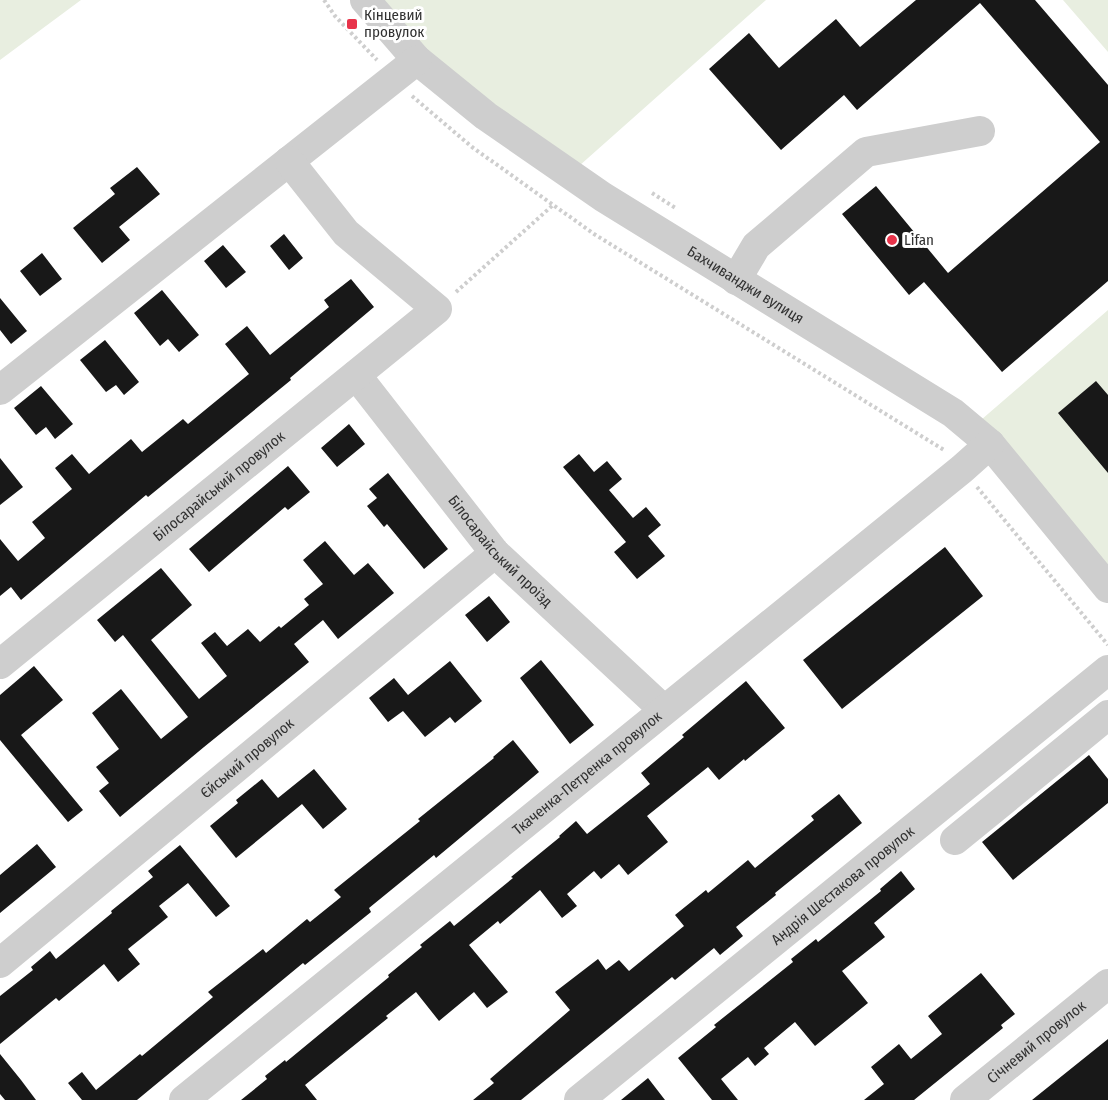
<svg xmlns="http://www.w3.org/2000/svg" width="1108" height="1100" font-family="'Fira Sans Condensed',sans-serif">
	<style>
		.green { fill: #e8eee0 }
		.building { fill: #181818 }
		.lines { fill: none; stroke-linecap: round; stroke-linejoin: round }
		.path { stroke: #cecece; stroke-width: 4; stroke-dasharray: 3 3; stroke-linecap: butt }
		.minor { stroke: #cecece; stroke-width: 30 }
		.poi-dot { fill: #e8334a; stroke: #fff; stroke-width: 2 }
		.labels { text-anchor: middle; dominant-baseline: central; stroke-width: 6; stroke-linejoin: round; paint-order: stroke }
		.poi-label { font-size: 15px; fill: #313131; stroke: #fff; text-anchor: start }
		.street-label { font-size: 15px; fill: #313131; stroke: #fff }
	</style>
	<rect width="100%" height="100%" fill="#fff"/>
	<path class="green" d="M0 0H81L0 60Z
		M380 0H766L579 166 494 106 427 52Z
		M1063 0H1108V52Z
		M1108 310V570L974 426Z"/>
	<path class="building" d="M916 0H1035L1108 85V281L1002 372 924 282 909 295 842 214 876 186 948 273 1100 142 980 3 857 110 844 95 781 150 709 69 749 33 779 68 836 19 860 47Z
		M137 167 160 194 119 227 130 240 102 263 73 228 115 194 110 188Z
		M284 234 303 258 289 270 270 246Z
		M223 245 246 272 226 288 204 261Z
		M42 253 62 279 40 296 20 271Z
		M351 279 374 307 290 378 291 380 148 497 146 495 21 600 11 587 0 596V539L18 561 45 538 32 522 72 489 55 468 72 454 89 474 131 439 142 452 183 419 188 424 249 374 225 344 247 326 270 355 329 307 324 300Z
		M162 290 199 335 179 352 168 339 160 346 134 313Z
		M0 298 27 331 11 344 0 330Z
		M105 340 139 382 124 395 116 385 106 392 80 360Z
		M1096 381 1108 395V473L1058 413Z
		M41 386 73 424 55 439 46 427 36 435 14 408Z
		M349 424 365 444 337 467 321 448Z
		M579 454 594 472 607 461 622 479 609 490 633 518 646 507 661 525 648 536 665 556 637 579 614 552 626 542 563 467Z
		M0 458 23 487 0 505Z
		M288 466 310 492 288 510 285 507 209 572 189 549Z
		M388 473 448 549 424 569 387 524 384 527 367 506 377 498 369 489Z
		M325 541 354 575 368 563 394 593 338 639 323 620 294 644 309 662 204 747 120 817 99 791 109 783 96 767 119 749 92 713 121 689 161 739 188 717 123 635 115 642 97 620 161 568 192 605 151 640 199 699 227 676 201 643 215 632 227 646 248 629 260 642 279 626 281 628 309 605 304 599 323 584 303 560Z
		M945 547 983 596 842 709 803 660Z
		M489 596 510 622 487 642 465 615Z
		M541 660 594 725 570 744 520 678Z
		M450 661 482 701 455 723 450 717 425 737 403 711 388 722 369 698 394 678 408 695Z
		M34 666 63 700 21 735 83 810 68 822 0 740V695Z
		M746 681 785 728 745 761 744 759 719 780 708 767 647 816 668 842 628 875 619 864 601 879 594 871 567 894 577 906 562 918 540 890 500 924 498 921 469 945 508 992 487 1008 474 992 439 1021 416 992 386 1016 388 1018 305 1085 317 1100H241L267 1079 265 1076 285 1060 286 1062 389 977 388 975 422 947 420 945 450 921 454 926 513 878 511 877 560 837 559 836 576 821 587 834 650 784 641 773 684 737 682 735Z
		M513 740 539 772 436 858 434 855 369 908 371 912 305 965 303 963 137 1100H82L68 1083 82 1072 96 1090 140 1054 142 1056 213 997 208 992 263 949 266 953 307 919 310 922 341 897 334 890 420 821 418 819 494 758 493 757Z
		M1089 755 1108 779V803L1013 880 982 842Z
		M314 769 347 809 323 829 302 804 236 858 210 826 238 803 236 800 262 779 278 798Z
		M839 794 862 823 775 893 776 895 736 927 743 936 720 955 714 948 675 980 672 977 521 1100H473L494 1083 490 1079 570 1010 555 992 598 959 606 970 619 960 629 971 684 926 675 915 706 890 708 893 748 860 755 868 814 820 811 816Z
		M37 844 56 867 0 913V875Z
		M180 845 230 906 216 917 188 883 159 906 168 917 128 949 140 964 118 982 104 964 59 1001 56 998 0 1044V996L33 970 31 967 50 951 56 959 112 913 111 911 153 877 148 871Z
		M901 871 915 889 874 923 885 937 842 971 868 1003 815 1046 795 1022 764 1048 769 1054 755 1066 748 1057 721 1079 738 1100H712L678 1058 716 1027 714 1025 793 962 791 959 816 939 818 942 881 891 880 889Z
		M981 973 1015 1014 1001 1025 1003 1028 914 1100H864L884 1084 871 1067 899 1044 911 1059 942 1034 928 1016Z
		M1108 1039V1100H1032Z
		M0 1054 21 1080 36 1100H5L0 1094Z
		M648 1078 665 1100H621Z"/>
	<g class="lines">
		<path class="path" d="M324 0 335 16 377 60
			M412 96 472 147 594 234 944 450
			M652 193 677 209
			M456 292 553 205
			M977 487 1108 645"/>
		<g class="minor">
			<path id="s1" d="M365 0 417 60 486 116 603 197 953 413 990 444 1108 588"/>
			<path d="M736 280 756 246 866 152 980 131"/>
			<path id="s2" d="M356 375 495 553 664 710"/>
			<path d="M0 390 417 60"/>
			<path id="s3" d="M0 664 437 309 346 233 289 161"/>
			<path d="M955 840 1108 715"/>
			<path id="s4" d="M0 963 495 553"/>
			<path id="s5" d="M184 1100 962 469 990 444"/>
			<path id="s6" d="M579 1100 1108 670"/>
			<path id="s7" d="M965 1100 1108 984"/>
		</g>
	</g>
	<g class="poi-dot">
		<rect x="346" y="18" width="12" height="12" rx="3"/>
		<circle cx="892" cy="240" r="6"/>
	</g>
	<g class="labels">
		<g class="poi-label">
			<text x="364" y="15">Кінцевий<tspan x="364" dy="17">провулок</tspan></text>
			<text x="904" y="240">Lifan</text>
		</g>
		<g class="street-label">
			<text stroke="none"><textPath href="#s1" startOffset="478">Бахчиванджи вулиця</textPath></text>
			<text stroke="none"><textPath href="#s3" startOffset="282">Білосарайський провулок</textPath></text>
			<text stroke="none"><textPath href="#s2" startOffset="228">Білосарайський проїзд</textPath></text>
			<text stroke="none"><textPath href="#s4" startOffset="321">Єйський провулок</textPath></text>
			<text stroke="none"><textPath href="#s5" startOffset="519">Ткаченка-Петренка провулок</textPath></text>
			<text stroke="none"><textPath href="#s6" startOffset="340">Андрія Шестакова провулок</textPath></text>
			<text stroke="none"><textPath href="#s7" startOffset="92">Січневий провулок</textPath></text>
		</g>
	</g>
</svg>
